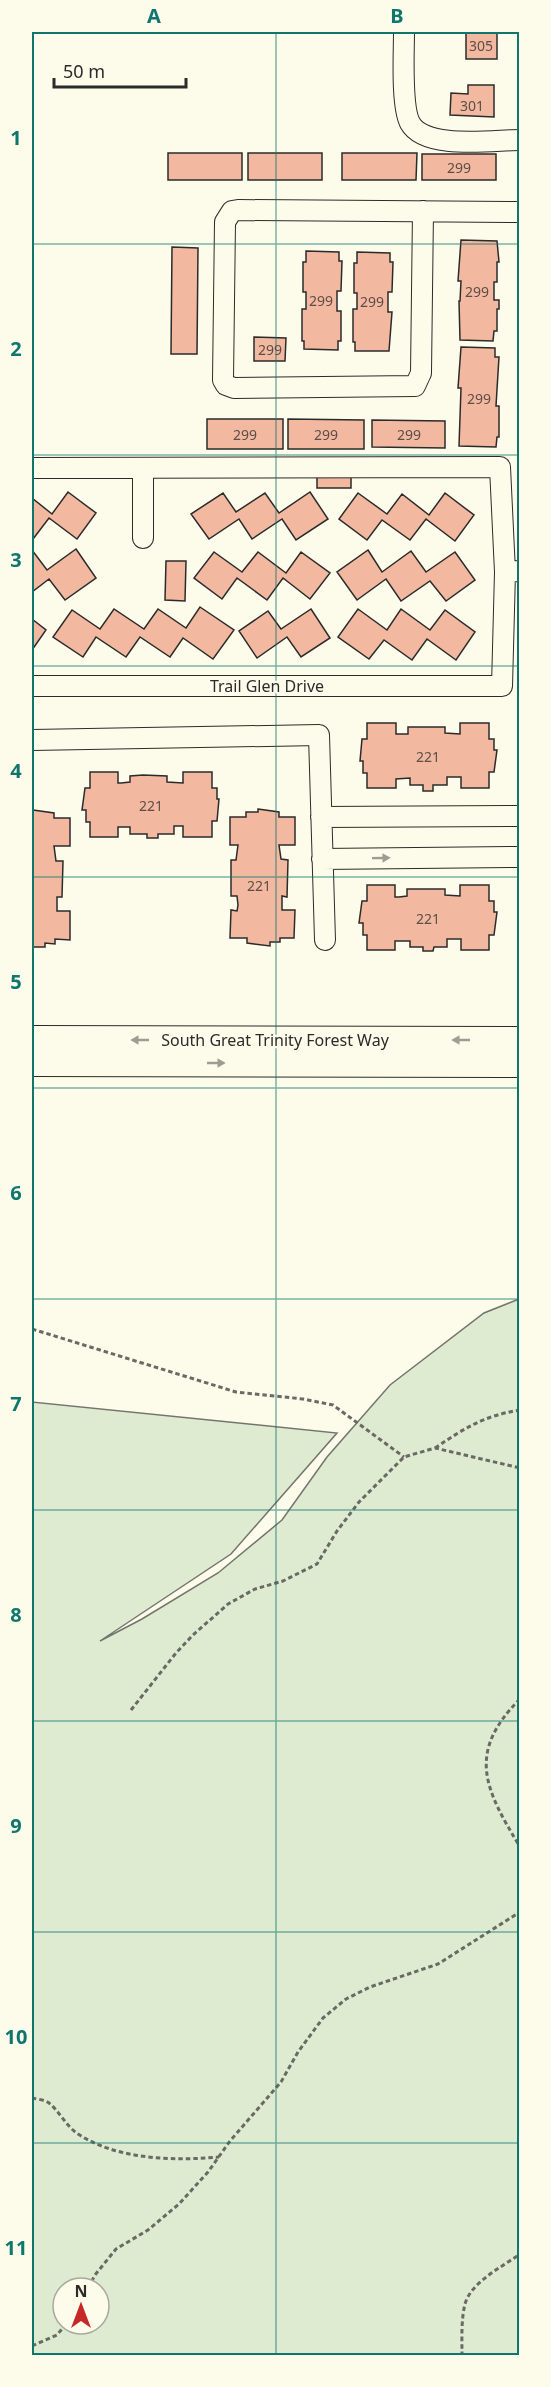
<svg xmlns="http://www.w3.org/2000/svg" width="551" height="2387" font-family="'Noto Sans',sans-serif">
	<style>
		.green { fill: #deebd1; stroke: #74746e; stroke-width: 1.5; fill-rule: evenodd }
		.building { fill: #f2b8a0; stroke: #2b2b2b; stroke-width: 1.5 }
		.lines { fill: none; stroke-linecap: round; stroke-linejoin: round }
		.minor-casing { stroke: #2b2b2b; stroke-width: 22 }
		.major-casing { stroke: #2b2b2b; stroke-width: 28 }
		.path { stroke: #6a6964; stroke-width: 3; stroke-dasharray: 4.5 3; stroke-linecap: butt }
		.minor { stroke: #fdfbea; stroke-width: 20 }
		.major { stroke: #fdfbea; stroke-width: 26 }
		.oneway { fill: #9e9d94 }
		.grid { fill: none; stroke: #0f766e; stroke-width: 1.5; stroke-opacity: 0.55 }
		.labels { text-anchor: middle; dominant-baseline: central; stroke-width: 4.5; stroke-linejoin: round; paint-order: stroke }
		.number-label { font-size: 14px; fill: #5d4e48 }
		.street-label { font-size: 16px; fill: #2b2b2b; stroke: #fdfbea }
		.neatline { fill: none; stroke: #0f766e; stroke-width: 2 }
		.grid-label { font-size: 20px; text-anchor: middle; font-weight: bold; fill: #0f766e }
	</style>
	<rect width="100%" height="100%" fill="#fdfbea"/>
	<path class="green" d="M519 1299V2355H32V1402L337 1433 231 1554 100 1641 142 1619 218 1573 282 1520 327 1457 390 1385 484 1313ZM63 2288H99V2324H63Z"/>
	<path class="building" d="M466 32H497V59H466Z
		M468 85H494V117L450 115 451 93 468 94Z
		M168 153H242V180H168Z
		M248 153H322V180H248Z
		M342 153H417L416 180H342Z
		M422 154H496V180H422Z
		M461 240 497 241 499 262H497V282H494V300H499V309H497V331H494L493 341 460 340 459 301H460L461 281H458Z
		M172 247 198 248 197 354H171Z
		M306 251 339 252V261H342L341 291H337V311H341V341H338V350L304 349V341H302V309H306V292H303V262H306Z
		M357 252 390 253V262H393L392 292H388V312H392L389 351H355V342H353V309H357V293H354V263H357Z
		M254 337 286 338 285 361H254Z
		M461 347 495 348V357H499L496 406H499V437H497L496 447 459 446 461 388H458Z
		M207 419H283V449H207Z
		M288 419 364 420V449H288Z
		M372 420 445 421V448L372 447Z
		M351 471V488H317V472Z
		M68 492 96 513 77 539 49 518 33 539 32 538V498L52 514Z
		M310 492 328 519 296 540 282 519 252 539 239 519 209 539 191 514 223 493 236 512 265 493 279 513Z
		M358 493 387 514 402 494 429 515 445 493 474 515 455 541 426 519 410 540 382 520 367 540 339 519Z
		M76 549 96 578 65 600 49 579 32 592V550L47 570Z
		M368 550 382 572 411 551 426 572 455 552 475 580 446 601 430 581 401 601 386 579 357 600 337 572Z
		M214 552 242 572 258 552 286 573 301 552 330 573 310 599 283 578 267 600 237 578 222 599 194 578Z
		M166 561H186L185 601 165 600Z
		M200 607 234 630 213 659 183 638 170 657 140 637 126 657 96 637 83 657 53 637 72 610 100 629 114 609 144 629 158 609 186 628Z
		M311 609 330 638 301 657 287 637 257 658 239 631 268 611 281 629Z
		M358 609 387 630 401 609 430 630 445 610 475 632 456 660 427 639 412 660 384 640 369 659 338 637Z
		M32 619 46 630 32 650Z
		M367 723H396V734H408V727H445V733L460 734V723H489V739H494V750H497L494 772H489V788H461V777H447V785H433V791H423V785H410V778L396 779V788H367V773H363V761H360L362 739H367Z
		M90 772H118V783H121L130 782V776L143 775 167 776V782L183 783V772H212V788H217V799H219L217 821H212V837H183V826H174V834H158V838H147V834H130V827H118V837H90V822H86V810H82L85 788H90Z
		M258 809 279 812V817H295V845H279L281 859 288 860 287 897 282 896V910H295L294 938H280V942H270V946L247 943V938H230L231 910 237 911 238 905 237 896H231V860H236L238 845H230V817H246V812H258Z
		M33 810 54 813V818H70V846H54L56 861H63L62 897H57V911H70V940L55 939V944L45 943V947H33L32 944Z
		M367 885H395V897H399L407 896V889H445V895L460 896V885H489V901H494V912H497L494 935H489V950H461V939H447V947H434L433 951H423V947H410V941H395V950H367V935H363V923H359L362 901H367Z"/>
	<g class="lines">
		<g class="minor-casing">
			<path id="minor" d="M404 32C404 52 401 106 410 123 425 150 492 140 520 140
				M423 211 421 373 415 386 234 388 226 385 223 380 225 222 232 211 238 210 520 212
				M32 468 500 467 505 572 520 571
				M143 538V468
				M32 686H502L505 572
				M32 740 319 735 325 940
				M321 817 520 816
				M322 859 520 857"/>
		</g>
		<g class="major-casing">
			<path id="major" d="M32 1039 520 1040
				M32 1063 520 1064"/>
		</g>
		<path class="path" d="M32 1329 236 1392 303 1399 333 1405 404 1457
			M435 1448C465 1428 483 1416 520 1410
			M520 1699C466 1753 485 1789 520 1847
			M131 1710 176 1653 193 1635 228 1604 255 1589 283 1581 317 1564 337 1531 359 1502 404 1457 435 1448 520 1468
			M32 2098C37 2099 45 2100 49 2103 60 2112 66 2126 78 2134 118 2160 174 2161 219 2157
			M88 2288 95 2275 116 2249 148 2230 179 2204 208 2172 230 2141 281 2082 298 2052 323 2018 346 1999 370 1987 438 1964 520 1912
			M32 2346 57 2335 66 2324
			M462 2356C462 2339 461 2320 465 2304 471 2282 502 2267 520 2254"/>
		<use href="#minor" class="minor"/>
		<use href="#major" class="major"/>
	</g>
	<defs><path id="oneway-solid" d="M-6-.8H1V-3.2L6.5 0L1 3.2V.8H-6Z" transform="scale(1.5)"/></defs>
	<g class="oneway">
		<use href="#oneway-solid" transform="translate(381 858) rotate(-1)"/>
		<use href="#oneway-solid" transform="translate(140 1040) rotate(180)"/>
		<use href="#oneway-solid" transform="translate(461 1040) rotate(180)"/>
		<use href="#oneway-solid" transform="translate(216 1063)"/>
	</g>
	<path class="grid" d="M276 32V2356M32 244H520M32 455H520M32 666H520M32 877H520M32 1088H520M32 1299H520M32 1510H520M32 1721H520M32 1932H520M32 2143H520"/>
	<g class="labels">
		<g class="number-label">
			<text x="481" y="45">305</text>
			<text x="472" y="105">301</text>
			<text x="459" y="167">299</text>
			<text x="477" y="291">299</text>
			<text x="321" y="300">299</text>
			<text x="372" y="301">299</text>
			<text x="270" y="349">299</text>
			<text x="479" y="398">299</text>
			<text x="245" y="434">299</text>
			<text x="326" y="434">299</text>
			<text x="409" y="434">299</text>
			<text x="428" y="756">221</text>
			<text x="151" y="805">221</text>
			<text x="259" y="885">221</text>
			<text x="428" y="918">221</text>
		</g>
		<g class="street-label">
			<text x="267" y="686">Trail Glen Drive</text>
			<text x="275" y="1040">South Great Trinity Forest Way</text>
		</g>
	</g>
	<rect width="551" height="2387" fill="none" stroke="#fdfbea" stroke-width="66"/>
	<g transform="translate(81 2306)"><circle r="28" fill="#fdfbea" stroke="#a9a89e" stroke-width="1.5"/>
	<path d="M0-4.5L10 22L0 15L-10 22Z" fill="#c62828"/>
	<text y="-9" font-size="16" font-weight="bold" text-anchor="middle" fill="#2b2b2b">N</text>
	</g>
	<path d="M54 78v9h132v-9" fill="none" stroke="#2b2b2b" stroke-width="3"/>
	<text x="63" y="78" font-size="18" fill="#2b2b2b" stroke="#fdfbea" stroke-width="4.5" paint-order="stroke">50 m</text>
	<rect x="33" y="33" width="485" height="2321" class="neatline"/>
	<g class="grid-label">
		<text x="154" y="23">A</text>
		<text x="397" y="23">B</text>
		<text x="16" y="145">1</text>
		<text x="16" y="356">2</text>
		<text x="16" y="567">3</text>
		<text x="16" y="778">4</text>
		<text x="16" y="989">5</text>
		<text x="16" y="1200">6</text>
		<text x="16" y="1411">7</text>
		<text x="16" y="1622">8</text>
		<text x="16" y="1833">9</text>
		<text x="16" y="2044">10</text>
		<text x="16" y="2255">11</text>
	</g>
</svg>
